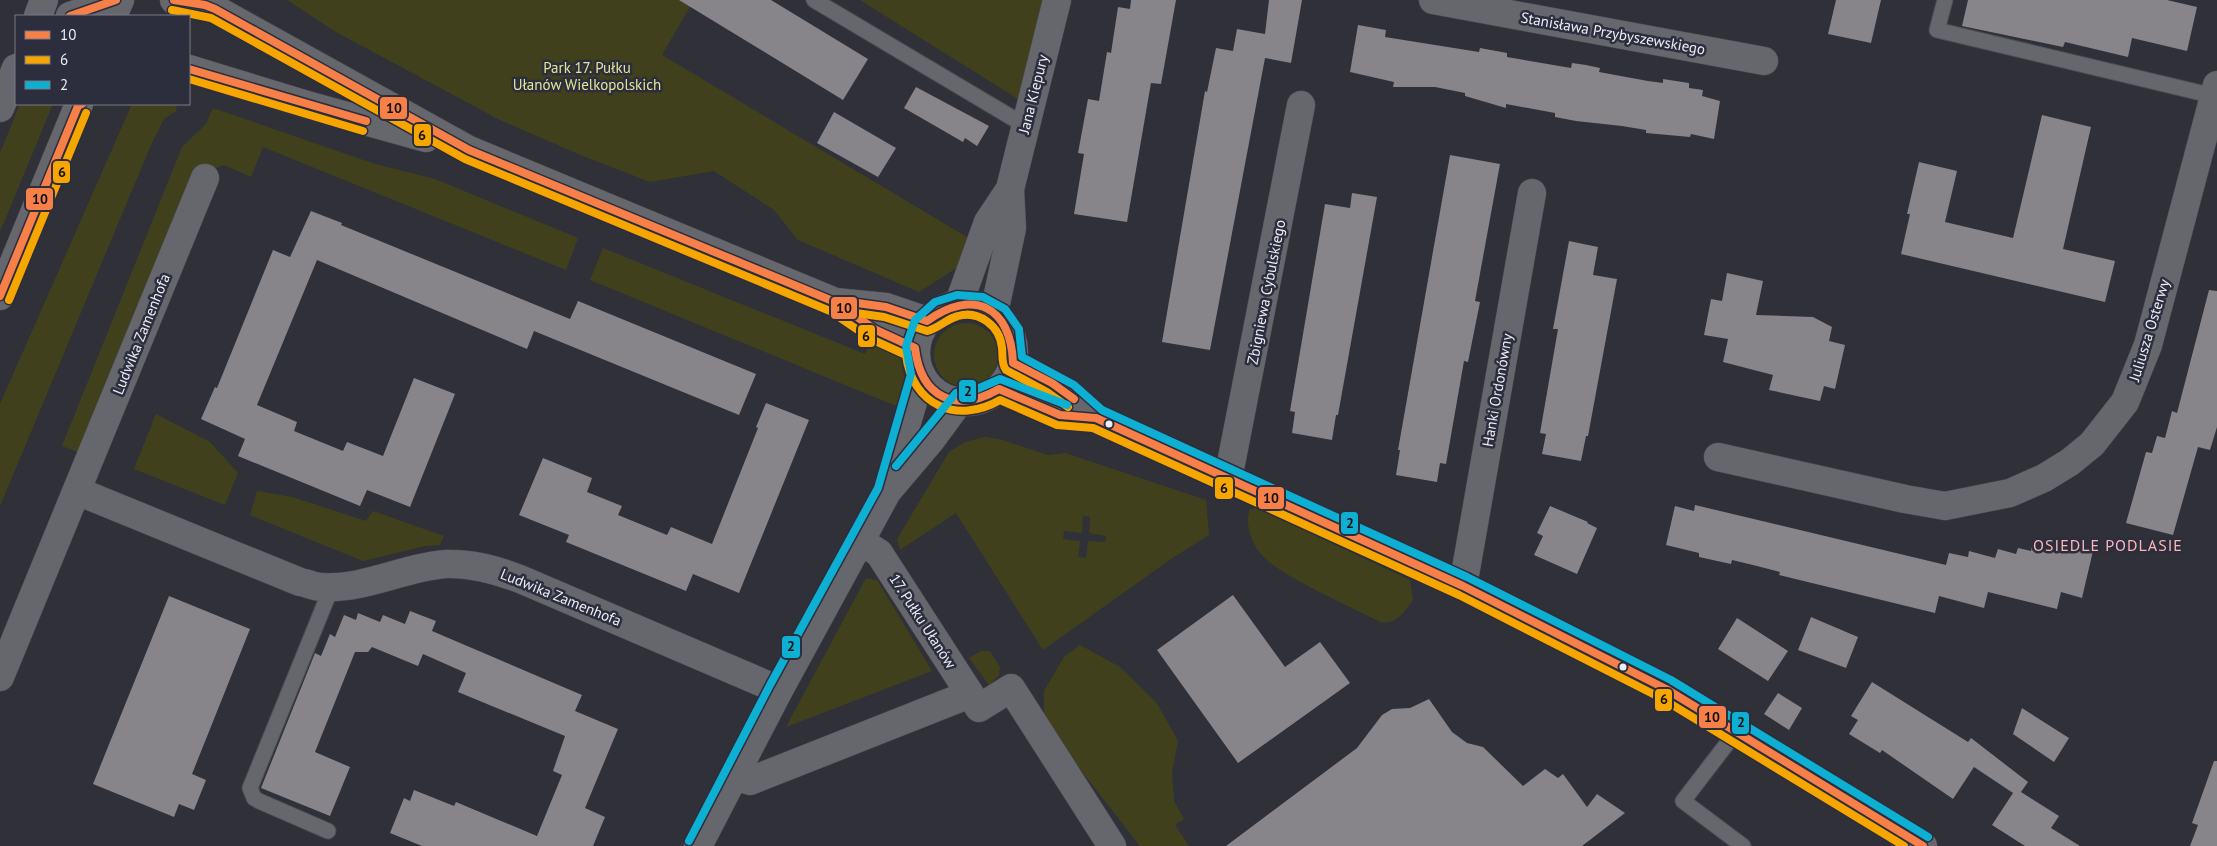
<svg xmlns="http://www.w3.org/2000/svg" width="2217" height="846" font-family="'PT Sans',sans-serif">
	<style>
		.green { fill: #40411c; fill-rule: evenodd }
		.building { fill: #87848a }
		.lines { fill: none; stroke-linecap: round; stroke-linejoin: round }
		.service-casing { stroke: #4b4c54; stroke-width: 17 }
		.minor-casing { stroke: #4b4c54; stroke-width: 29 }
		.tertiary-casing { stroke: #4b4c54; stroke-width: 29 }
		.secondary-casing { stroke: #4b4c54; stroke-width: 29 }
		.service { stroke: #66666d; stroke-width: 15 }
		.minor { stroke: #66666d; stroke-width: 28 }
		.tertiary { stroke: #66666d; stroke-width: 28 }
		.secondary { stroke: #66666d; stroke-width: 28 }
		.bus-1-casing { stroke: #2c2d3d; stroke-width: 11 }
		.bus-2-casing { stroke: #2c2d3d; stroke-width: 11 }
		.bus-3-casing { stroke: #2c2d3d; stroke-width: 11 }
		.bus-1 { stroke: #f78048; stroke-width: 8 }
		.bus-2 { stroke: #f7a600; stroke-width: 8 }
		.bus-3 { stroke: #0dafd3; stroke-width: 8 }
		.bus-dot { fill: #ebedf7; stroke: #2c2d3d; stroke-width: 2 }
		.labels { text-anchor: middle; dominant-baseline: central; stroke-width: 5; stroke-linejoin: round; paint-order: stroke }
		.street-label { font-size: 15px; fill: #ebedf7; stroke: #2c2d3d }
		.park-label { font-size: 15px; fill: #e3e693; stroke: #2c2d3d }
		.neighbourhood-label { font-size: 16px; letter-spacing: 1px; fill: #fcb7b5; stroke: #2c2d3d }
		.line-badge { stroke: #2c2d3d; stroke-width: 2 }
		.pale-badge-label { font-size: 14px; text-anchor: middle; font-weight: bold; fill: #111 }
	</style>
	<rect width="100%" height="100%" fill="#303039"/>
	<path class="green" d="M287 0H694L662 55 972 240 958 267 919 292 798 240 774 210 714 171 650 182 583 156 500 120 336 32Z
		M860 0H1044L1018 99Z
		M20 104H53L0 232V153Z
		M132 104H177L176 111 164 119 151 145 0 506V404Z
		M213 108 375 164 435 179 578 238 566 270 263 147 251 177 224 165 213 169 91 457 62 446 182 147 206 124Z
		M603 248 865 354 872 339 905 355 902 367 906 381 901 408 590 280Z
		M934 355a32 32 0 1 1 64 0a32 32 0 1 1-64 0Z
		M156 414 210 442 238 473 225 505 134 469Z
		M985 437 999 439 1048 455 1065 453 1206 500 1209 535 1171 559 1043 650 956 513 900 550 897 540 900 534 949 452 965 442ZM1083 516 1090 517 1089 533 1106 536 1105 542 1088 541 1086 558 1078 557 1080 541 1063 539 1064 531 1082 533Z
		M257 491 292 497 366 521 373 511 444 536 440 545 425 546 363 561 250 515Z
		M1256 508 1410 580 1413 600C1403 613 1397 625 1380 622 1352 607 1281 577 1262 555 1252 544 1244 524 1250 509Z
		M866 578 877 580 932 671 786 727Z
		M1080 645 1120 667 1157 703 1178 741 1172 772 1174 801 1184 819 1175 825 1189 846H1140L1044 723V691L1064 657Z
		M981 651H990L1000 667 999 675 989 685 969 658Z"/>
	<path class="building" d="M679 0H771L868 59 843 100Z
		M1131 0H1176L1161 84 1151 83 1127 222 1074 214 1084 154 1078 153 1088 99 1099 101 1107 52 1111 53 1118 7 1130 9Z
		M1269 0H1302L1291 63 1265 58 1210 350 1162 342 1205 91 1207 92 1216 48 1233 51 1237 29 1265 34Z
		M1836 0H1881L1871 43 1828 34Z
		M1968 0H2167L2197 7 2187 51 2132 38 2128 57 2065 42 2063 47 1962 26Z
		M1358 25 1386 30 1385 37 1479 52 1480 48 1507 53V57L1571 68 1572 63 1586 65 1600 68 1599 72 1648 81 1663 83V79L1689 83V88L1703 90 1702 96 1720 101 1714 139 1691 134 1690 137 1646 133V130L1622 126 1576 121 1555 117V113L1506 104V108L1465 96V93L1435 87H1393L1394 82 1350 72Z
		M916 87 989 126 977 146 965 138 963 142 904 108Z
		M834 112 896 148 878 177 817 143Z
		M2042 115 2091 127 2063 249 2115 261 2105 302 1901 254 1910 214H1907L1919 162 1957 171 1945 222 2013 238Z
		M1450 155 1500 164 1475 301 1480 302 1468 362 1464 361 1446 464 1440 463 1437 482 1396 475 1400 450H1398Z
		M1352 193 1377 197 1338 415H1336L1332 440 1292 433 1295 412 1290 411 1325 204 1350 208Z
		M311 211 342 223 341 225 570 319 578 301 756 374 739 415 534 331 527 349 317 260 257 405 297 422 294 431 343 451 347 442 383 456 414 378 455 394 410 507 367 490 360 506 238 456 245 439 201 419 215 387 217 388 273 250 290 257Z
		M1569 241 1598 247 1593 275 1617 279 1588 436H1586L1581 461 1542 454 1546 434 1540 433 1558 329H1553Z
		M1727 273 1763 281 1756 315 1813 317 1832 327 1829 341 1845 345 1835 389 1824 386 1820 401 1769 390 1773 375 1723 362 1728 339 1704 335 1711 299 1722 301Z
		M2209 290 2217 291V427L2210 450 2198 447 2173 535 2126 523 2146 452 2152 453 2157 436 2165 438 2172 411 2177 413Z
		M766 403 809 420 739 593 693 574 686 591 566 542 569 535 519 515 543 458 592 478 587 492 622 506 618 515 667 535 671 527 712 544 758 428 756 427Z
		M1695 505 1946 565 1949 553 1968 557 1969 551 1995 558 1998 549 2016 554 2018 548 2031 551 2032 546 2045 549 2046 545 2066 550 2067 544 2093 551 2082 598 2061 592 2057 609 1988 592 1984 608 1939 596 1935 613 1779 575 1780 572 1757 566 1732 560 1731 564 1699 557V553L1666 545 1675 506 1694 511Z
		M1550 506 1588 522 1587 523 1597 528 1577 574 1534 555 1543 536 1537 533Z
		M1233 595 1285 667 1320 642 1350 683 1238 763 1157 650Z
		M169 596 250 629 192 774 206 780 194 810 179 804 174 817 93 784Z
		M410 611 436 621 432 631 582 695 575 711 618 729 585 808 605 817 593 846H422L390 833 404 798 410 801 414 790 454 806 456 802 537 836 562 775 553 771 565 736 458 692 466 673 423 654 418 666 372 647 368 652H355L315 752 350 767 330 816 261 788 315 653 321 656 330 634 335 637 344 615 356 620 358 613 380 622 383 615 405 624Z
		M1811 617 1858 637 1846 668 1798 650Z
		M1737 618 1788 651 1768 681 1718 649Z
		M1872 682 1968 742 1971 738 2028 782 2021 792 2059 816 2051 828 2080 846H2025L1992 825 2013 793 1974 767 1953 799 1882 750 1880 753 1849 734 1858 720 1851 716Z
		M1778 693 1802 708 1789 730 1764 714Z
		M1429 699 1452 732 1467 743 1483 747 1523 786 1545 769 1558 778 1563 774 1587 807 1597 794 1625 813 1582 846H1226L1357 748 1382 715 1392 709 1410 708Z
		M2022 708 2069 738 2054 762 2013 734Z
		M2214 761H2217V846H2190L2198 825 2192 823Z"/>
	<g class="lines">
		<g class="service-casing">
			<path id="service" d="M814 0 1026 126
				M1945 0 1937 30 2214 96
				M1736 732 1683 801 1743 846
				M328 831 259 801 254 798 250 788 332 586"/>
		</g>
		<g class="minor-casing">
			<path id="minor" d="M1433 0 1764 61
				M1013 363 1069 393 1096 418 1463 586 1666 689 1923 846
				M999 389 1060 415 1096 418
				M1718 457 1905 499 1945 506 2010 493 2044 478 2070 462 2092 444 2125 402 2148 345 2217 85
				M1228 479 1301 105
				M889 483 921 375
				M77 491 300 582C307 583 315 587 322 587 364 590 404 567 446 564 472 563 496 570 520 579L779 690
				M860 541 879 553 979 708 1011 688 1112 846
				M1463 586 1532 193
				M0 677 205 178
				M734 775 750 781 970 694
				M698 846 779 690 887 492 931 440 959 402"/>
		</g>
		<g class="tertiary-casing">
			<path id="tertiary" d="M174 0 205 5 215 9 469 150 835 302 876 330 915 348
				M70 16 116 0
				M189 69 307 105 426 138
				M835 302 886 307 927 321
				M959 303 988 222 1010 189
				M916 353a49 49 0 1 1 98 0a49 49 0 1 1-98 0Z
				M994 313 1012 228 1010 189 1057 0"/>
		</g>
		<g class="secondary-casing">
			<path id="secondary" d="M38 16 44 0
				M113 16 120 0
				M0 108 16 68
				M0 296 79 104"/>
		</g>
		<use href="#service" class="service"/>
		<use href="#minor" class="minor"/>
		<use href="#tertiary" class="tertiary"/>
		<use href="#secondary" class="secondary"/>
		<g class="bus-1-casing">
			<path id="bus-1" d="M174 0 205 5 215 9 469 150 835 302 876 330 915 348C921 398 956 414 999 389L1060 415 1096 418 1463 586 1666 689 1923 846
				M70 16 116 0
				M189 69 366 121
				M0 296 78 106 82 104
				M857 303 886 307 927 321C973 288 1011 306 1013 363L1052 383 1074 399"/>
		</g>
		<g class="bus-2-casing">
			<path id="bus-2" d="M172 10 211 18 465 159 830 311 871 339 906 355C912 405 957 425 1000 400L1057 425 1093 428 1459 595 1661 698 1904 846
				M189 79 363 131
				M9 300 86 113
				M856 313 884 317 927 331C938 329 946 319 958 316 979 310 1000 326 1002 348 1003 356 1001 363 1006 370L1047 392 1068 407"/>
		</g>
		<g class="bus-3-casing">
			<path id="bus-3" d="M896 466 956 393 977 389 1000 379 1067 405
				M689 841 770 685 878 488 911 374 906 346 915 320 935 302 957 295 983 297 1005 309 1019 329 1022 357 1074 385 1102 410 1467 577 1671 680 1928 837"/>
		</g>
		<use href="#bus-1" class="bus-1"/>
		<use href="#bus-2" class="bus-2"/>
		<use href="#bus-3" class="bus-3"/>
	</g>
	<g class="bus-dot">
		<circle cx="1109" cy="424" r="4.5"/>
		<circle cx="1623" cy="667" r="4.5"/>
	</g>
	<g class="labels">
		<g class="street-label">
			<text transform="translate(1613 33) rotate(10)">Stanisława Przybyszewskiego</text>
			<text transform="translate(1033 94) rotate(-76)">Jana Kiepury</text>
			<text transform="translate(1266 292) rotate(-79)">Zbigniewa Cybulskiego</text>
			<text transform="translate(2149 330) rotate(-73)">Juliusza Osterwy</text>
			<text transform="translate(141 334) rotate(-68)">Ludwika Zamenhofa</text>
			<text transform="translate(1497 390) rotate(-80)">Hanki Ordonówny</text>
			<text transform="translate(561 597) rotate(22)">Ludwika Zamenhofa</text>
			<text transform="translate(923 621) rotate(57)">17. Pułku Ułanów</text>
		</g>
		<g class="park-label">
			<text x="587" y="67">Park 17. Pułku<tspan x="587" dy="17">Ułanów Wielkopolskich</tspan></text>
		</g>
		<g class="neighbourhood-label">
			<text x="2108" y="545">OSIEDLE PODLASIE</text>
		</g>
	</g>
	<g class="line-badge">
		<rect x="379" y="96" width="29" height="24" rx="5" fill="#f78048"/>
		<rect x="413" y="123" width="19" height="24" rx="5" fill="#f7a600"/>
		<rect x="52" y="160" width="19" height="24" rx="5" fill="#f7a600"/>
		<rect x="25" y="187" width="29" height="24" rx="5" fill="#f78048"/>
		<rect x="830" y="296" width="28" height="24" rx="5" fill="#f78048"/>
		<rect x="857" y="324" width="19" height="24" rx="5" fill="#f7a600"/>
		<rect x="958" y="379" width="19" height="24" rx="5" fill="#0dafd3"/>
		<rect x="1214" y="476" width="20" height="24" rx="5" fill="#f7a600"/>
		<rect x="1257" y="486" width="28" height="24" rx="5" fill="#f78048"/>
		<rect x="1340" y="511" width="19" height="24" rx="5" fill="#0dafd3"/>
		<rect x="781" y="635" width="20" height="24" rx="5" fill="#0dafd3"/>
		<rect x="1654" y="688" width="19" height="24" rx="5" fill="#f7a600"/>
		<rect x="1698" y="705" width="29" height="24" rx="5" fill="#f78048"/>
		<rect x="1731" y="711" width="19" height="24" rx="5" fill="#0dafd3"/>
	</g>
	<g class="pale-badge-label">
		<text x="394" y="113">10</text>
		<text x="422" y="140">6</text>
		<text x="62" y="177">6</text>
		<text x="40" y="204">10</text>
		<text x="844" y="313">10</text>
		<text x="866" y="341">6</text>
		<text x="968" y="396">2</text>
		<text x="1224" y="493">6</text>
		<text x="1271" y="503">10</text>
		<text x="1350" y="528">2</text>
		<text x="791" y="651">2</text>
		<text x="1664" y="704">6</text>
		<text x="1712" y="722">10</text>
		<text x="1741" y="727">2</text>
	</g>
	<rect x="15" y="15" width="175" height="90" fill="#2c2d3d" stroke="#787a87"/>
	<rect x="25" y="31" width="25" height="8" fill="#f78048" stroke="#787a87"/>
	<text x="60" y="40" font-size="15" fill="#ebedf7">10</text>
	<rect x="25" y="56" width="25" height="8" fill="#f7a600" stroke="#787a87"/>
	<text x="60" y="65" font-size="15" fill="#ebedf7">6</text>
	<rect x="25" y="81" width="25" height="8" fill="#0dafd3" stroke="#787a87"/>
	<text x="60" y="90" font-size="15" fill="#ebedf7">2</text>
</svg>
